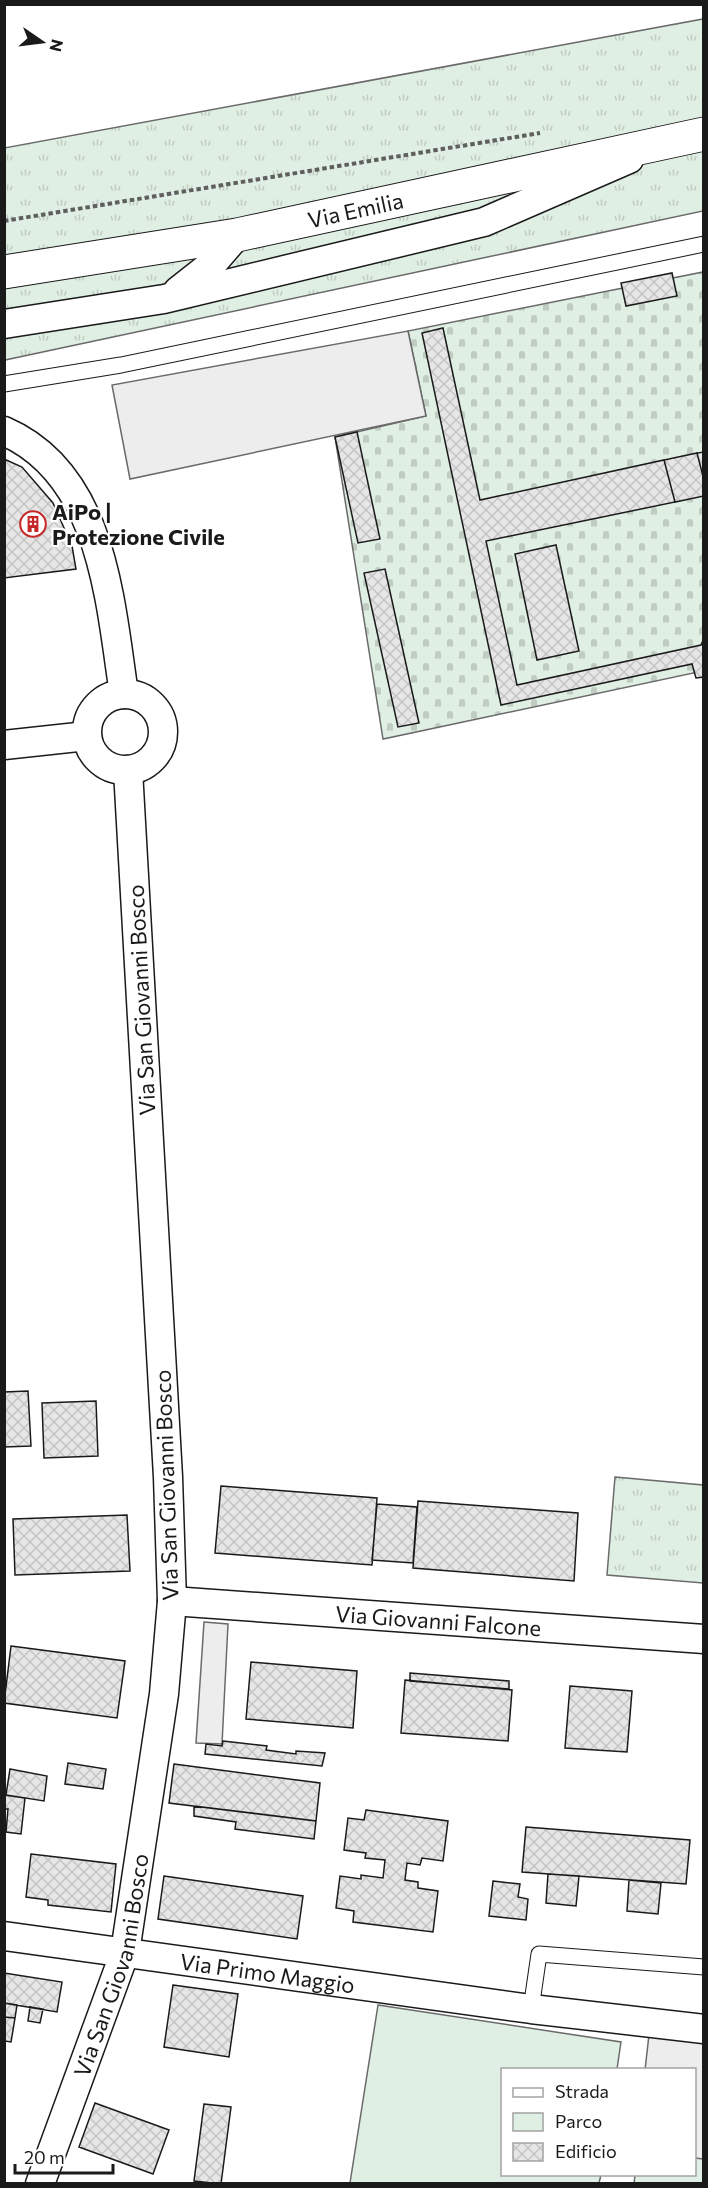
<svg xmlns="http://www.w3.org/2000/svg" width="708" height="2188" font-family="Commissioner,sans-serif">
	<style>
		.grass { fill: url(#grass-tufts); stroke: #6a6a6a; stroke-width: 1.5 }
		.cemetery { fill: url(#cemetery-stones); stroke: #6a6a6a; stroke-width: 1.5 }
		.green { fill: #e0efe3; stroke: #6a6a6a; stroke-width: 1.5 }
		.parking { fill: #ededed; stroke: #6a6a6a; stroke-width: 1.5 }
		.building { fill: url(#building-cross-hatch); stroke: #1a1a1a; stroke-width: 1.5 }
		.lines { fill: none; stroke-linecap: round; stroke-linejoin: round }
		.lane-casing { stroke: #1a1a1a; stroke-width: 17 }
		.street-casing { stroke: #1a1a1a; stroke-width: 31 }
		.primary-casing { stroke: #1a1a1a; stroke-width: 35 }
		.path { stroke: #5f5f5f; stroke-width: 4; stroke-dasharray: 4.5 3; stroke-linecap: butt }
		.lane { stroke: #fff; stroke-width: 15 }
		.street { stroke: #fff; stroke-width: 28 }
		.primary { stroke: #fff; stroke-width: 33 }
		.labels { text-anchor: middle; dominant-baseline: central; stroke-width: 4.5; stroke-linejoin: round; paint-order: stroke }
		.street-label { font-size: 22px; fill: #1a1a1a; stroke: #fff }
		.poi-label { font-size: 22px; font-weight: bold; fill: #1a1a1a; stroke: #fff; text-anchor: start }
	</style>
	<defs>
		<pattern id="grass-tufts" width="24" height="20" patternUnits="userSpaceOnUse" patternTransform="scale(1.5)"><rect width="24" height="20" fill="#e0efe3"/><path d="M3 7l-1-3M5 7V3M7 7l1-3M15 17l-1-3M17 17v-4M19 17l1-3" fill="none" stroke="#c0ccc2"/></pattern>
		<pattern id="cemetery-stones" width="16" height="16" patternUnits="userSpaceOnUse" patternTransform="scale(1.5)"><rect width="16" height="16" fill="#e0efe3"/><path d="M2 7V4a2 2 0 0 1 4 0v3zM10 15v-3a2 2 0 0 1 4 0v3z" fill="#c0ccc2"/></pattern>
		<pattern id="building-cross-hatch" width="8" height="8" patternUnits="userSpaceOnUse" patternTransform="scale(1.5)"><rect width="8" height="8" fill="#e6e6e6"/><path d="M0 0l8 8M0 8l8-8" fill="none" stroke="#c5c5c5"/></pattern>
	</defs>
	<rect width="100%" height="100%" fill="#fff"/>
	<path class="grass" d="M703 19V211L5 360 4 148Z
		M615 1477 703 1485V1583L607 1575Z"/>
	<path class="cemetery" d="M703 272V671L383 739 335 437 426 416 408 331Z"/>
	<path class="green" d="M378 2005 621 2042 617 2069 502 2070V2174L601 2175 599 2183H350Z
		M695 2152 703 2153V2183L634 2184 635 2175 694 2174Z"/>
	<path class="parking" d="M408 331 426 416 130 479 112 385Z
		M204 1622 228 1624 222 1744 196 1743Z
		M651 2017 703 2027V2159L695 2158 694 2070H645Z"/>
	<path class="building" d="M672 273 677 296 626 306 621 283Z
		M443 328 480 500 664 460 675 502 486 541 517 685 701 645 704 638V677L696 678 692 664 501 705 422 333Z
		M357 432 380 539 358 543 335 437Z
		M704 452V480L697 453Z
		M697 453 704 480V496L675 502 664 460Z
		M4 459 22 467 53 503 72 546 76 569 4 578Z
		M556 545 579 651 537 660 515 554Z
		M385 569 419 723 398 727 364 573Z
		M28 1391 31 1446 4 1447V1392Z
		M96 1401 98 1456 44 1458 42 1403Z
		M221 1486 377 1498 372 1565 215 1553Z
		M418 1501 578 1513 574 1581 413 1568Z
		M377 1504 417 1507 413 1563 372 1560Z
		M127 1515 130 1571 15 1575 13 1519Z
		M11 1646 125 1661 117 1718 4 1703Z
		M251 1662 357 1671 353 1728 246 1719Z
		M410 1673 509 1681V1689L410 1681Z
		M405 1680 512 1690 508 1741 401 1733Z
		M570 1686 632 1691 627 1752 565 1748Z
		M223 1741 267 1746 266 1750 296 1754V1751L325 1753 322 1766 205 1754 206 1744 222 1746Z
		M68 1763 106 1769 103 1789 65 1784Z
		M174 1764 320 1783 316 1821 169 1803Z
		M10 1769 47 1776 44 1801 6 1795Z
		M4 1795 25 1798 21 1834 6 1832 8 1809H4Z
		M194 1806 316 1821 314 1839 235 1829 236 1822 194 1816Z
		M366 1810 448 1821 443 1861 422 1858 420 1865 407 1863 405 1880 418 1882V1888L438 1891 433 1932 353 1922 354 1911 336 1908 340 1876 361 1879V1875L383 1878 385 1860 365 1858 366 1853 344 1850 348 1818 364 1820Z
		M526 1827 690 1840 686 1884 522 1872Z
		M31 1854 116 1864 111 1912 48 1905V1900L26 1897Z
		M548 1874 579 1876 576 1906 546 1903Z
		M164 1876 303 1896 297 1939 158 1919Z
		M629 1880 661 1883 658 1914 627 1911Z
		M493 1881 520 1884 518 1897 528 1899 526 1920 489 1916Z
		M4 1973 62 1982 57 2012 4 2003Z
		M173 1985 238 1994 229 2057 164 2047Z
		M4 2003 17 2005 15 2018 4 2017Z
		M30 2007 43 2009 40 2023 28 2021Z
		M4 2017 15 2018 11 2042 5 2041 4 2045Z
		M95 2103 169 2130 153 2174 79 2147Z
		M204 2104 231 2107 221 2184 194 2181Z"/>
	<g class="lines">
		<g class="lane-casing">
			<path id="lane" d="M4 384 121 365 704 244
				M531 2009 539 1954 704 1967"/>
		</g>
		<g class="street-casing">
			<g id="street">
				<path d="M178 291 211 265 237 235"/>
				<path d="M4 324 164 299 484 222 629 159"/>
				<path d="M4 431C103 474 110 601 124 694"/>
				<circle cx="125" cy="732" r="38"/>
				<path d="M4 745 87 736"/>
				<path id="s1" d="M172 1601 704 1639"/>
				<path id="s2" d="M4 1936 531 2009 704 2029"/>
				<path id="s3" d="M40 2184 125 1952 164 1694 172 1601 168 1477 128 770"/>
			</g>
		</g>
		<g class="primary-casing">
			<g id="primary">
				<path id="s4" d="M4 272 237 235 704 134"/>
			</g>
		</g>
		<path class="path" d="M4 221 540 133"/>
		<use href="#lane" class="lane"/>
		<use href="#street" class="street"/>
		<use href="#primary" class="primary"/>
	</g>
	<defs>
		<g id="building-ring" transform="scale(1.35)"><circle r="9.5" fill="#fff" stroke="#c62828" stroke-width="1.5"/><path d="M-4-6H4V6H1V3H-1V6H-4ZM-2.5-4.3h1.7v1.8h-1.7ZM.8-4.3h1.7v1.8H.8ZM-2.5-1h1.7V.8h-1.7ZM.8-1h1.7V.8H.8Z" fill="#c62828"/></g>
	</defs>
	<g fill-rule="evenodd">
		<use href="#building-ring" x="33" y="524"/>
	</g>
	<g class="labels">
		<g class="street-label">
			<text stroke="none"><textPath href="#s4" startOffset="357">Via Emilia</textPath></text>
			<text transform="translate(141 1000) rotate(-93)">Via San Giovanni Bosco</text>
			<text transform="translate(166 1485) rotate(-92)">Via San Giovanni Bosco</text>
			<text stroke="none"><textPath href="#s1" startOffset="267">Via Giovanni Falcone</textPath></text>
			<text stroke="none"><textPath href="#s3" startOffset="231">Via San Giovanni Bosco</textPath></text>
			<text stroke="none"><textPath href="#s2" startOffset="266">Via Primo Maggio</textPath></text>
		</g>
		<g class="poi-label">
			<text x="52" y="511">AiPo |<tspan x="52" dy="25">Protezione Civile</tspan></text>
		</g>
	</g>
	<rect width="708" height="2188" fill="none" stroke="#1a1a1a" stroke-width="12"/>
	<rect x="501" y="2068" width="195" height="108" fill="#ffffff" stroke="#a3a3a3" stroke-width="1.5"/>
	<rect x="513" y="2088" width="30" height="9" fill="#ffffff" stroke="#a3a3a3" stroke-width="1.5"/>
	<text x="555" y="2098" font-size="18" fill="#1a1a1a">Strada</text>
	<rect x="513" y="2113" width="30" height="18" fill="#e0efe3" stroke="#a3a3a3" stroke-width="1.5"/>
	<text x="555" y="2128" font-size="18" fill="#1a1a1a">Parco</text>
	<rect x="513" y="2143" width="30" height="18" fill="url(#building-cross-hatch)" stroke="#a3a3a3" stroke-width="1.5"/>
	<text x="555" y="2158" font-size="18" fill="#1a1a1a">Edificio</text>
	<g transform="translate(42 42) rotate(104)" stroke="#ffffff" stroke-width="4.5" paint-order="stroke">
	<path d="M0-4.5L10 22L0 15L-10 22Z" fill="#1a1a1a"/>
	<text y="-9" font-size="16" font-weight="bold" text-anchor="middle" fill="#1a1a1a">N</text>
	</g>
	<path d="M15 2164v9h98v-9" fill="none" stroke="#1a1a1a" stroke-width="3"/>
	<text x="24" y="2164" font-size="18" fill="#1a1a1a" stroke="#ffffff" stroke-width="4.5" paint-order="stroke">20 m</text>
</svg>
